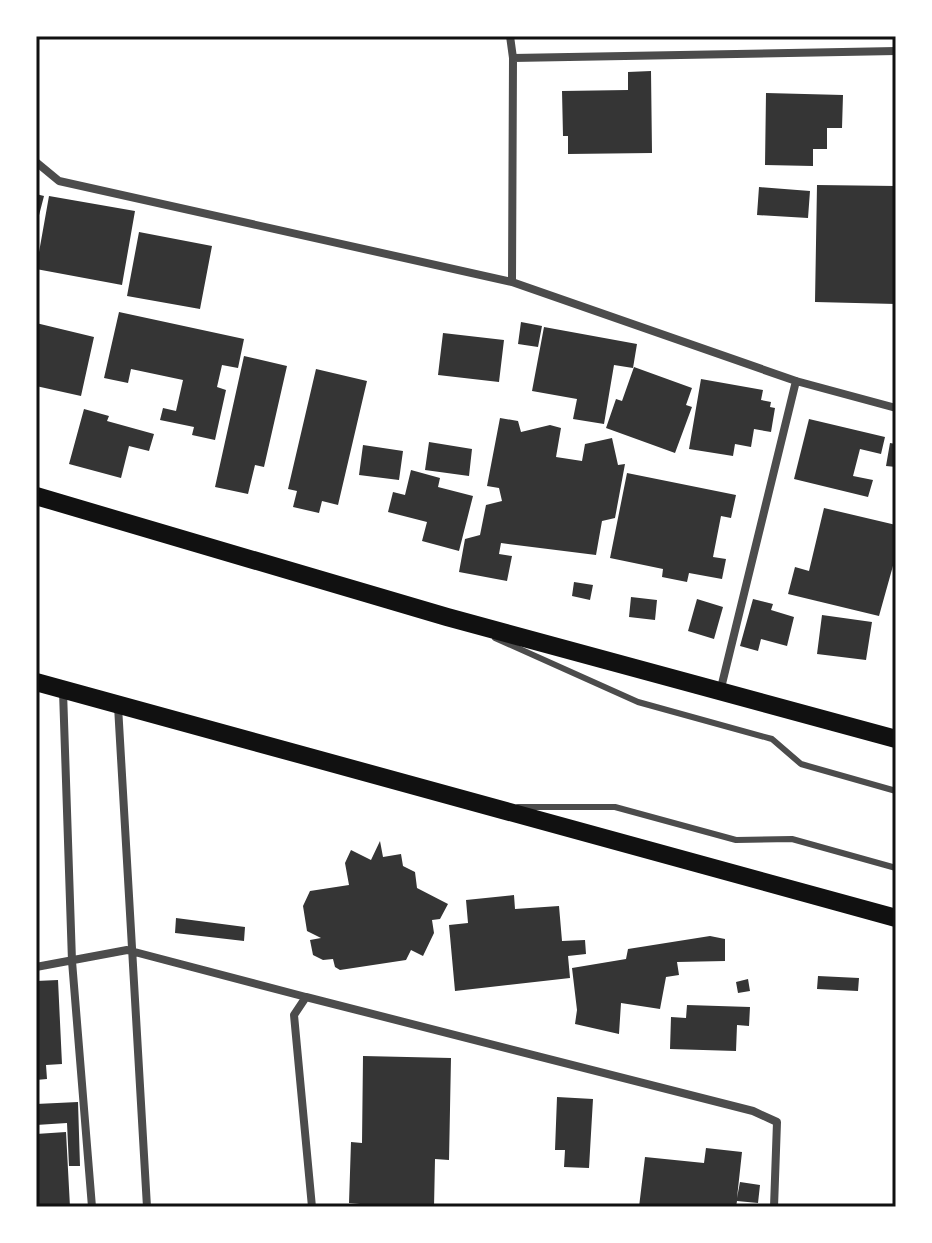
<svg xmlns="http://www.w3.org/2000/svg" width="932" height="1243" font-family="'Fira Sans Condensed',sans-serif">
	<style>
		.building { fill: #353535 }
		.lines { fill: none; stroke-linecap: round; stroke-linejoin: round }
		.service { stroke: #4c4c4c; stroke-width: 6 }
		.minor { stroke: #4c4c4c; stroke-width: 8 }
		.primary { stroke: #111; stroke-width: 18 }
		.neatline { fill: none; stroke: #111; stroke-width: 3 }
	</style>
	<rect width="100%" height="100%" fill="#fff"/>
	<path class="building" d="M651 71 652 153 568 154V136H563L562 91 628 90V72Z
		M766 93 843 95 842 128H827V149H813V166L765 165Z
		M817 185 896 186V304L815 302Z
		M759 187 810 191 808 218 757 215Z
		M36 194 44 196 37 223H36Z
		M49 196 135 211 122 285 36 269Z
		M139 232 212 246 200 309 127 296Z
		M119 312 244 339 238 368 222 365 217 387 226 390 215 440 192 435 194 427 160 420 163 408 176 411 183 380 131 369 128 383 104 378Z
		M521 322 542 326 538 347 518 344Z
		M36 323 94 337 81 396 36 386Z
		M544 327 637 344 633 368 614 365 604 424 573 419 577 399 532 391Z
		M443 333 504 340 499 382 438 375Z
		M244 356 287 366 264 467 255 465 248 494 215 487Z
		M634 367 692 388 686 405 692 407 675 453 606 428 616 399 622 401Z
		M316 369 367 381 338 505 322 501 319 513 293 507 297 491 288 489Z
		M701 379 763 390 761 400 771 402 770 407 775 408 771 432 754 429 751 447 735 444 733 456 689 449Z
		M84 409 109 416 107 421 154 434 149 451 129 446 121 478 69 464Z
		M500 418 518 421 521 432 550 425 561 428 556 457 582 461 585 444 612 438 618 465 625 464 615 518 602 521 596 555 501 543 499 554 512 556 507 581 459 572 465 539 480 535 486 505 502 501 499 488 487 486Z
		M809 419 885 437 881 454 860 449 853 476 873 480 868 497 794 479Z
		M429 442 472 449 469 476 425 470Z
		M890 443 896 444V467L886 466Z
		M363 445 403 451 399 480 359 475Z
		M411 470 440 478 438 487 473 496 459 551 422 541 427 522 388 512 393 492 405 495Z
		M627 473 736 495 731 518 721 516 713 557 726 559 722 579 689 573 687 582 662 577 663 569 610 558Z
		M824 508 896 525V555L879 616 788 594 795 567 809 571Z
		M574 582 593 585 590 600 572 596Z
		M631 597 657 600 655 620 629 617Z
		M697 599 723 607 714 639 688 631Z
		M753 599 773 604 771 610 794 617 787 646 761 639 758 651 740 646Z
		M822 615 872 622 866 660 817 654Z
		M380 841 383 857 401 854 403 866 415 872 417 888 448 904 440 919 432 920 434 933 423 956 411 950 406 960 340 970 335 967 333 959 323 960 313 955 310 940 321 938 307 931 303 906 310 891 349 885 345 863 351 850 371 860Z
		M514 895 515 909 559 906 562 941 585 940 586 954 568 956 570 978 455 991 449 925 468 923 466 900Z
		M176 918 245 927 244 941 175 933Z
		M710 936 725 939V961L677 962 679 975 666 977 660 1009 621 1003 619 1034 575 1024 577 1010 572 968 626 959 628 949Z
		M818 976 859 978 858 991 817 989Z
		M748 979 750 991 738 993 736 982Z
		M58 980 62 1064 46 1065 47 1079 36 1080V981Z
		M687 1005 750 1007 749 1026 737 1025 736 1051 670 1049 671 1017 686 1018Z
		M363 1056 451 1058 449 1160 435 1159 434 1207H360V1204L349 1203 351 1142 362 1143Z
		M557 1097 593 1099 589 1168 564 1167 565 1150H555Z
		M78 1102 80 1166H69L67 1123 36 1125V1104Z
		M66 1132 70 1207H36V1134Z
		M706 1148 742 1152 737 1198 740 1182 760 1185 758 1203 737 1201 736 1207H639L645 1157 704 1163Z"/>
	<g class="lines">
		<path class="service" d="M495 638 638 702 772 739 801 764 896 791
			M518 807H615L736 840 792 839 896 868"/>
		<path class="minor" d="M510 36 513 58
			M36 162 59 181 512 282 796 381 896 408
			M512 282 513 58 896 51
			M63 691 72 961 92 1207
			M720 692 796 381
			M118 706 147 1207
			M36 967 127 950 306 997
			M312 1207 294 1015 306 997 753 1111 777 1122 774 1207"/>
		<path class="primary" d="M36 496 447 617 896 739
			M36 682 896 918"/>
	</g>
	<rect width="932" height="1243" fill="none" stroke="#ffffff" stroke-width="76"/>
	<rect x="38" y="38" width="856" height="1167" class="neatline"/>
</svg>
